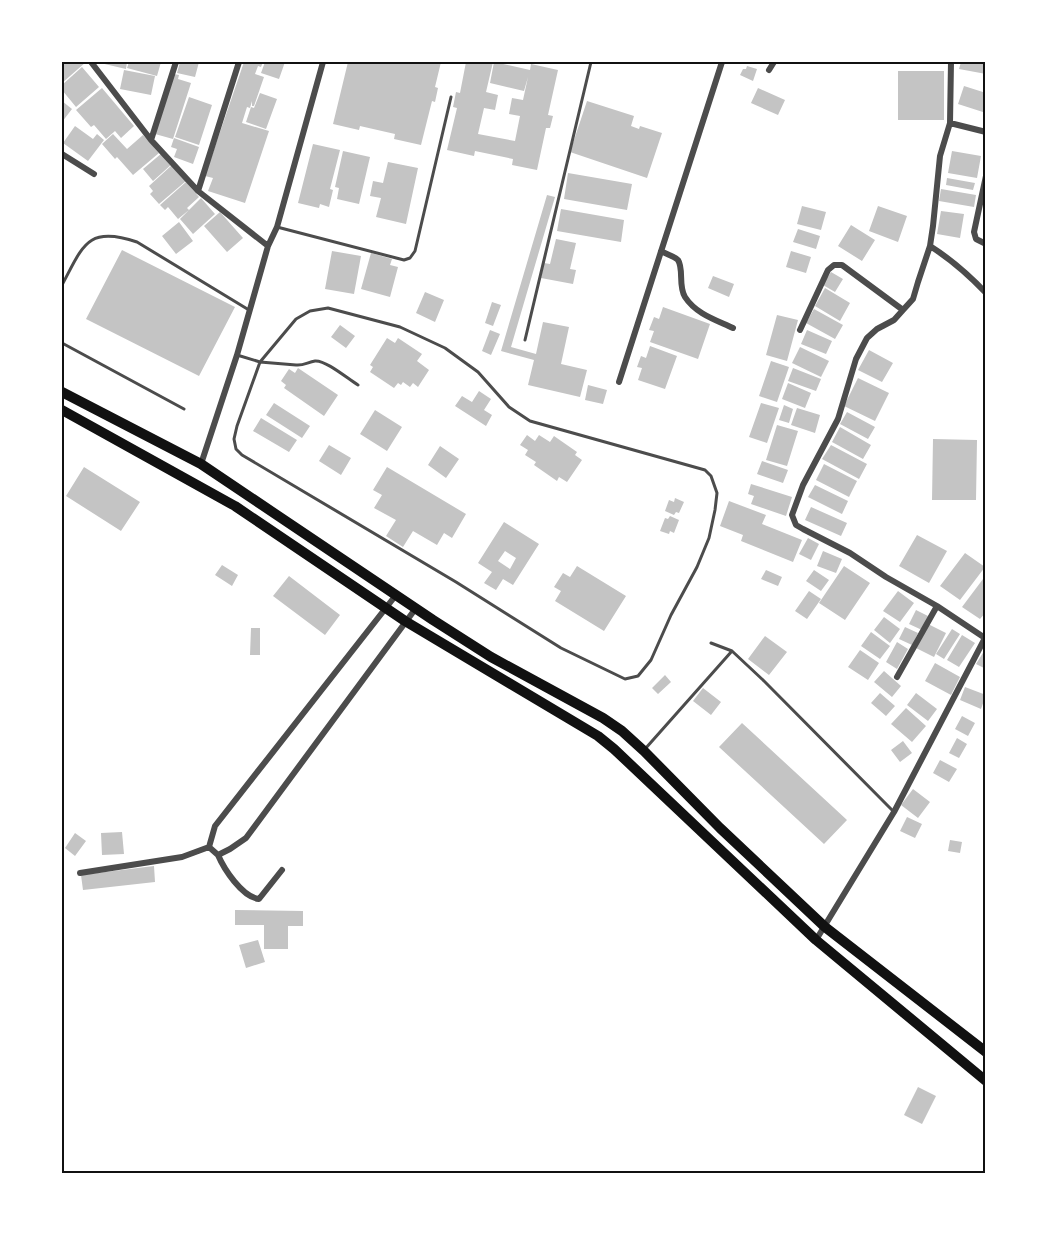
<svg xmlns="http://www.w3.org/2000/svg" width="1047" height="1235" font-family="'Space Grotesk',sans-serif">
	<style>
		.building { fill: #c4c4c4; fill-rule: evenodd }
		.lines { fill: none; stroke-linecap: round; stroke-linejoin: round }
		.service { stroke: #4c4c4c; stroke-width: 3 }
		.minor { stroke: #4c4c4c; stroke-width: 6 }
		.primary { stroke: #111; stroke-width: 10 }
		.neatline { fill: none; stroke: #111; stroke-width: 2 }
	</style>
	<rect width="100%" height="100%" fill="#fff"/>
	<path class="building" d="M62 62H86L62 83Z
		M96 62H127L126 69Z
		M129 62H161L157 76 127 68Z
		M180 62H199L195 77 177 73Z
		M244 62H263L261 67 258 66 255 74 264 77 254 106H252V101L250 108 247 107 242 123 269 131 245 203 208 191 213 178 205 176Z
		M265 62H285L279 79 261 73Z
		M348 62H441L435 87 438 88 435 102 432 101 421 145 394 139 395 134 360 126 359 130 333 124Z
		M466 62H493L486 92 498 95 495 110 484 108 478 134 515 141 520 116 509 114 512 98 523 100 528 77 524 91 490 83 494 62 530 70 531 64 558 70 548 115 553 116 550 128H546L537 170 512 165 513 159 475 151 474 156 447 150 457 108 453 107 456 92 460 93Z
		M961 62H986V74L959 69Z
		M747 66 757 69 753 81 740 75 743 69H746Z
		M82 67 99 87 76 107 62 90V85Z
		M124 70 155 76 151 95 120 89Z
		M898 71H944V120H898Z
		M174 74 179 75 178 79 191 83 173 139 155 134Z
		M964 86 986 93V113L958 104Z
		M102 88 134 126 121 138 115 131 106 139 94 125 91 127 76 110Z
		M758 88 785 100 778 115 751 103Z
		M260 93 277 99 266 129 246 122 251 107 254 108Z
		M189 97 212 105 199 145 175 137Z
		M62 101 72 109 62 122Z
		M587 101 634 116 631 126 639 129 640 126 662 133 647 178 570 152Z
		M75 126 93 139 97 134 104 140 88 161 63 143Z
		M113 134 127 149 143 135 159 153 133 175 117 157 115 159 102 144Z
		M174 138 199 147 193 164 174 157 177 149 171 147Z
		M313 144 340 150 330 189 333 190 329 207 320 204 319 208 298 203Z
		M343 151 370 157 359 204 337 199 339 188 335 187Z
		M952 151 981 156 977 178 948 173Z
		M162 153 172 164 153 181 143 169Z
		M388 162 418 168 406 224 376 217 381 198 370 196 373 181 383 183Z
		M172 165 186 181 159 204 150 194 153 191 149 186Z
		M568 173 632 184 627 210 564 199Z
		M947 178 975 183 973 190 946 185Z
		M186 182 199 197 187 208 189 210 178 219 168 207 165 210 160 205Z
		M941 189 976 195 974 207 939 201Z
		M547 195 555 197 511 347 536 354 543 322 569 327 561 364 587 370 580 397 528 385 534 360 501 351Z
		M201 198 215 214 193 234 180 219Z
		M802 206 826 212 821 230 797 224Z
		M878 206 907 216 898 242 869 231Z
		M561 209 624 220 621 242 557 231Z
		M941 211 964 214 960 238 937 234Z
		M220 212 243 238 227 252 204 226Z
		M179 222 193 241 176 254 162 236Z
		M851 225 875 240 862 261 838 246Z
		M798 229 820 236 816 249 793 242Z
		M556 239 576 243 570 269 576 270 573 284 541 278 544 263 550 264Z
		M122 250 235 307 199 376 86 319Z
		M332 251 361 256 354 294 325 289Z
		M791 251 811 257 806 273 786 267Z
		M371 253 392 259 390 265 398 267 390 297 361 289Z
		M831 272 843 279 835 292 823 285Z
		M713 276 734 284 729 297 708 288Z
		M825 288 850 303 840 321 815 306Z
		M425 292 444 300 435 322 416 313Z
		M492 302 501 305 493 326 485 323Z
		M663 307 710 324 698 359 650 342 654 331 649 330 654 317 659 319Z
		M814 309 843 325 835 339 806 323Z
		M777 315 798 320 787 361 766 355Z
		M340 325 355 336 346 348 331 337Z
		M490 330 500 334 491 355 482 351Z
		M807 330 832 341 826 354 801 344Z
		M387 338 395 343 398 338 422 354 417 361 429 370 418 387 413 383 410 387 403 382 401 385 398 383 394 388 370 372 373 367 370 365Z
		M650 346 677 356 665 389 638 380 642 368 637 367 641 356 646 358Z
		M800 347 829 361 821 377 792 363Z
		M869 350 893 363 882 382 858 370Z
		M771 361 789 367 777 402 759 396Z
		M298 368 338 395 324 416 284 388 286 385 281 381 289 369 295 373Z
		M793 368 821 379 816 391 788 381Z
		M858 378 889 393 875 421 844 406Z
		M788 383 811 393 805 408 782 399Z
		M588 385 607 390 603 404 585 400Z
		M479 391 491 399 484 410 492 415 486 426 455 406 462 396 472 402Z
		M274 403 310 426 302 438 266 415Z
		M761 403 779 408 767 443 749 437Z
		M784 405 793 409 789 423 779 420Z
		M797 408 820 415 815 433 791 425Z
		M375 410 402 427 387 451 360 434Z
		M847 412 875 427 868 439 840 424Z
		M261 418 297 440 289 452 253 431Z
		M777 425 798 431 787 466 766 460Z
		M840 427 871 445 863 459 832 442Z
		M527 435 535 441 539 435 550 442 554 436 577 452 575 455 582 460 567 482 559 477 557 481 534 465 536 462 525 455 528 450 520 445Z
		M933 439 977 440 976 500H932Z
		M329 445 351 458 341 475 319 461Z
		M831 445 867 464 859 479 822 459Z
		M440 446 459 459 446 478 428 465Z
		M762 461 788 470 783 483 757 474Z
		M824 464 857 481 849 497 816 480Z
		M84 467 140 502 121 531 66 496Z
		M387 467 466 514 452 538 444 533 437 545 413 531 403 547 386 536 396 520 374 508 382 495 373 490Z
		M751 484 792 497 786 516 751 504 754 496 748 494Z
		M815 485 848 501 842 514 808 497Z
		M675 498 684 502 679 513 676 512 674 515 665 511 669 500 674 502Z
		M729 501 766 515 762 524 802 540 793 562 741 541 743 535 720 526Z
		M811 507 847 523 841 536 805 520Z
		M670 516 679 520 674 533 670 531 669 534 660 531 665 518 668 519Z
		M504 522 539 544 513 585 503 579 496 590 484 583 492 572 478 563ZM505 551 516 558 510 569 498 561Z
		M917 535 947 551 929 583 899 566Z
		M808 538 819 544 811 560 799 554Z
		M823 551 842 559 836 573 817 566Z
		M965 553 985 567 960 600 940 586Z
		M222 565 238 575 232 586 215 575Z
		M577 566 626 596 604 631 555 601 561 591 554 587 563 573 570 577Z
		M844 566 870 583 845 620 819 603Z
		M766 570 782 577 778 586 761 579Z
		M814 570 829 580 821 591 806 581Z
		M289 576 340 615 325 635 273 596Z
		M983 579 986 581V612L980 619 962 607Z
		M809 591 821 599 807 619 795 611Z
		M898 591 914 603 900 622 883 611Z
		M916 610 928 616 922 630 909 624Z
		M884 617 900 629 890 643 874 630Z
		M928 624 946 633 934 657 916 648Z
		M905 627 918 633 912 645 899 639Z
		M251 628H260V655H250Z
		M952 629 960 634 944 659 936 654Z
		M871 632 890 646 880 659 861 646Z
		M962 635 975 643 959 667 947 660Z
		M765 636 787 652 769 675 748 659Z
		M897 642 908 649 897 669 886 662Z
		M986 648V669L976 664Z
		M860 650 879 663 868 680 848 667Z
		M935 663 960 677 951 695 925 681Z
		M884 671 901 686 892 697 874 682Z
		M665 675 671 682 658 694 652 688Z
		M965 687 986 695 981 709 960 700Z
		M703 688 721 702 711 715 693 701Z
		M880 693 895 706 886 716 871 703Z
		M916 693 937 709 928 721 907 705Z
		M906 708 926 726 912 742 891 724Z
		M962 716 975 723 968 736 955 729Z
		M742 723 847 820 824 844 719 747Z
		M957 738 967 744 959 758 949 753Z
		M903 741 912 753 900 762 891 750Z
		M940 760 957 769 949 782 933 773Z
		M913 789 930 802 918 818 901 805Z
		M907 817 922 824 915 838 900 831Z
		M122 832 124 854 102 855 101 833Z
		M75 833 86 841 75 856 65 848Z
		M950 840 962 842 960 853 948 851Z
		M154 866 155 882 83 890 81 875Z
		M235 910 303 911V926H288V949H264V925H235Z
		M258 940 265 962 246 968 239 945Z
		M918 1087 936 1096 922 1124 904 1115Z"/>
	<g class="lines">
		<path class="service" d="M277 227 404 260 410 258 415 251 451 97
			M62 285C83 246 87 225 137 242L249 310
			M328 308 400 327 445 348 478 372 509 407 530 421 705 470 711 476 717 493 715 510 709 538 697 567 671 615 651 660 638 676 625 679 561 648 456 582 242 455 236 449 234 439 237 426 260 362 296 319 310 311Z
			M525 340 591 62
			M62 343 184 409
			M237 355 260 362 296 365C303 366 308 362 315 361 326 360 348 379 358 385
			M711 643 732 651 763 680 893 811
			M645 749 732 651"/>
		<path class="minor" d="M91 62 151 140 198 191 268 246
			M769 70 774 62
			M950 123 986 132
			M151 140 176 62
			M62 154 94 174
			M986 176 974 232 976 239 986 244
			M198 191 239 62
			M930 246C952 260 968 274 986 293
			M661 251C666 254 674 256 678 260 684 269 678 286 685 297 696 314 716 320 733 328
			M800 330 828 270 834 265H842L903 310
			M619 382 722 62
			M201 464 237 355 268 246 277 227 323 62
			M396 595 215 826 209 847 218 855 230 849 246 838 416 608
			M897 677 937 606
			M218 855C224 869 242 897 259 899L282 870
			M80 873 182 857 209 847
			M816 940 894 812 985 638 937 606 886 577 850 553 803 529 796 525 792 515 803 485 838 419 856 359 867 338 877 329 894 320 903 310 913 299 918 282 930 246 933 226 940 156 950 123 951 62"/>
		<path class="primary" d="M62 392 201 464 433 620 491 657 603 718 622 731 644 751 720 828 825 927 986 1052
			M62 410 235 506 405 621 598 736 614 749 816 940 986 1081"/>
	</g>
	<rect width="1047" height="1235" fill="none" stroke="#ffffff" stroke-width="126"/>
	<rect x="63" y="63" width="921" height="1109" class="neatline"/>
</svg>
